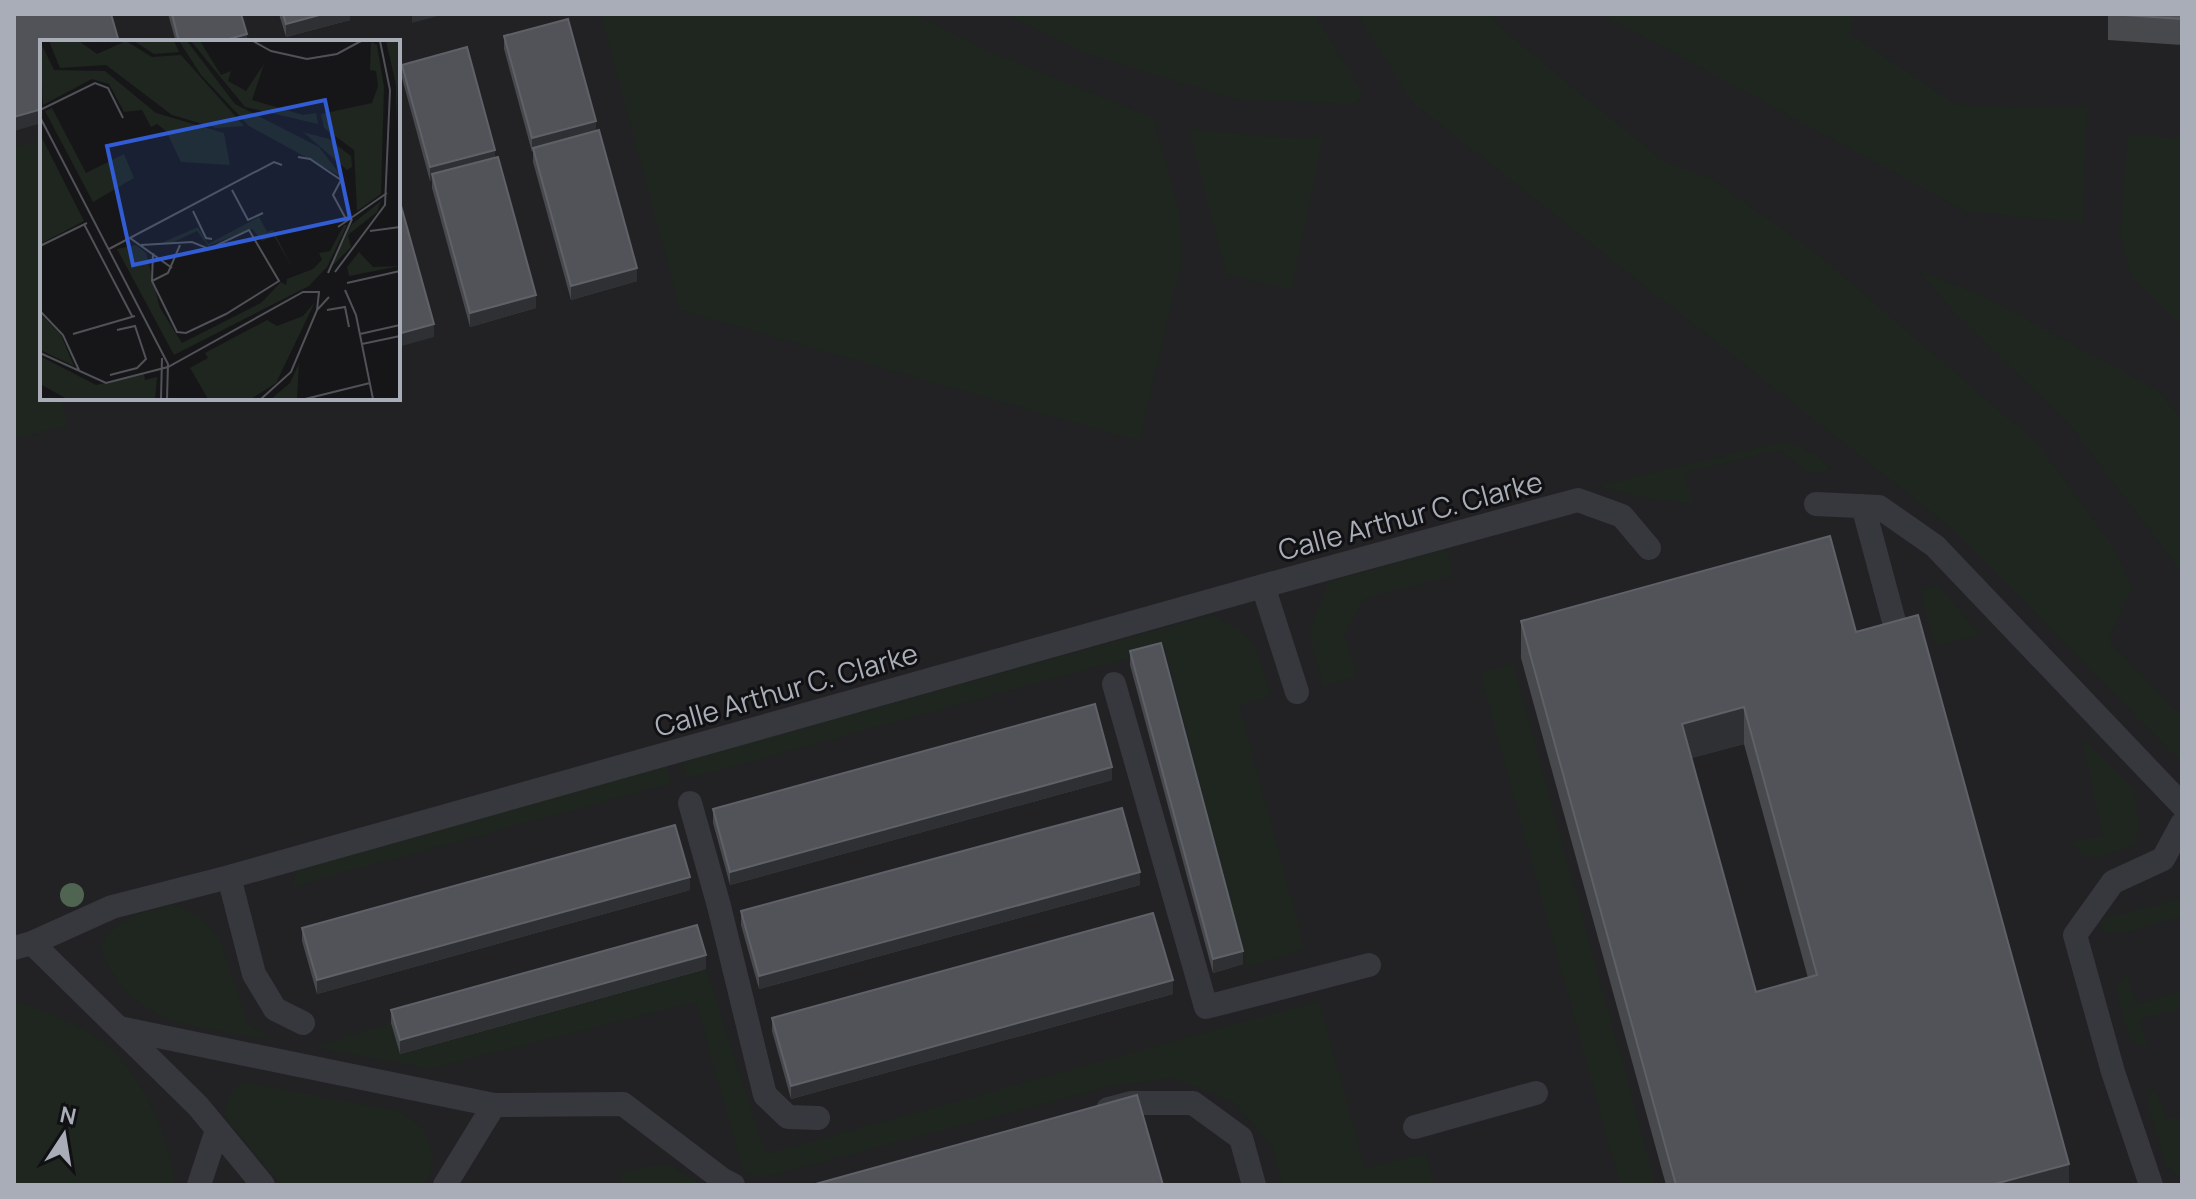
<svg xmlns="http://www.w3.org/2000/svg" width="2196" height="1199" font-family="Manrope,sans-serif">
	<style>
		.built { fill: #222225; fill-rule: evenodd }
		.green { fill: #1e261f }
		.lines { fill: none; stroke-linecap: round; stroke-linejoin: round }
		.lane { stroke: #37383d; stroke-width: 24 }
		.tree { fill: #506452 }
		.wall { fill: #47494d; fill-rule: evenodd }
		.shaded-wall { fill: #2f3033 }
		.building { fill: #525359; stroke: #5f6168; stroke-width: 2; fill-rule: evenodd }
		.labels { text-anchor: middle; dominant-baseline: central; stroke-width: 6; stroke-linejoin: round; paint-order: stroke }
		.street-label { font-size: 28px; fill: #a8adb8; stroke: #111113 }
		.inset-road { fill: none; stroke: #505258; stroke-width: 2 }
		.view { fill: #325cd3; fill-opacity: 0.15; stroke: #325cd3; stroke-width: 4 }
		.inset-edge { fill: none; stroke: #a8adb8; stroke-width: 4 }
	</style>
	<rect width="100%" height="100%" fill="#161618"/>
	<path class="built" d="M14 14H2182V1185H14ZM42 42H398V398H42Z"/>
	<path class="green" d="M601 14H914L990 52 1153 118 1180 215 1181 263 1139 441 680 310Z
		M1004 14H1315L1364 96 1353 104 1239 100 1090 55Z
		M1357 14H1489L1502 29 1663 161 1710 178 1816 253 2038 444 2113 547 2132 587 2108 640 2182 717V763L1954 530 1412 102Z
		M1602 14H1844L1855 19 1849 33 1957 105 2087 108 2083 222 1967 212Z
		M1189 129 1259 136 1323 138 1291 290 1226 274Z
		M2128 134 2182 138V327L2131 276 2120 233Z
		M42 140V398H78L62 403 68 425 14 440V147Z
		M1919 271 1983 296 2157 390 2182 419V578L2170 557 2069 424 1955 313Z
		M1786 441 1816 455 1830 470 1809 474 1780 450 1684 473 1694 505 1641 497 1597 486Z
		M1446 549 1453 576 1365 598 1344 634 1357 677 1323 686 1309 632 1328 582Z
		M1931 586 1940 587 1980 635 1935 646 1920 590Z
		M1211 615C1259 637 1257 650 1271 697L1239 705 1305 949 1247 967 1165 648 687 779 682 761Z
		M1513 664 1656 1185H1620L1480 673Z
		M2081 737 2134 790 2139 822 2136 845 2096 858 2082 856 2073 841 2103 836Z
		M667 766 672 783 291 887 299 867Z
		M2182 898V917L2119 934 2100 931 2102 919Z
		M173 904 200 917 219 937 248 1024 273 1040C196 1025 133 1030 100 947 117 916 142 913 173 904Z
		M706 969 766 1154 1319 1001 1365 1168 1426 1153 1435 1185H1282L1272 1146 1232 1101 1172 1078 1111 1086 762 1178 745 1172 738 1153 696 1002 429 1069 315 1047 391 1023Z
		M2128 975 2136 1004 2182 991V1009L2139 1020 2148 1047 2130 1041 2118 1000V985Z
		M14 1001C46 1011 77 1023 104 1043 140 1071 172 1140 174 1185H14Z
		M244 1082 398 1111 423 1128 432 1152 431 1173 423 1185H282L232 1127 224 1109 231 1092Z
		M2155 1090 2167 1119 2182 1116V1180L2166 1166 2149 1110 2148 1094Z
		M650 1166H671L703 1185H623L620 1173Z"/>
	<g class="lines">
		<path class="lane" d="M1816 504 1879 507 1935 546 2182 805
			M1863 506 1899 640
			M1263 586 1297 692
			M1114 684 1206 1007 1369 965
			M690 803 719 906 765 1095 788 1117 818 1118
			M229 877 254 974 275 1009 303 1023
			M32 943 198 1106 263 1185
			M14 948 32 943 112 907 229 877 1263 586 1578 500 1622 516 1649 548
			M119 1028 494 1105 623 1104 723 1180 733 1185
			M1108 1109 1131 1103H1193L1241 1138 1254 1185
			M1415 1127 1536 1093
			M199 1185 217 1130
			M445 1185 494 1105
			M2151 1185 2113 1072 2075 935 2113 882 2163 859 2182 824"/>
	</g>
	<circle class="tree" cx="72" cy="895" r="12"/>
	<path class="wall" d="M168 14H241L247 42H176Z
		M279 14H350V20L286 37Z
		M2108 14H2182V45L2108 40Z
		M504 36 596 131 637 281 571 300 533 162V151L532 152 504 49Z
		M402 65 495 158 536 308 470 327 432 188V180L430 181 402 78Z
		M1521 621 1856 632 2069 1185H1666L1521 658ZM1744 744 1808 978 1756 992 1691 758Z
		M1130 651 1243 964 1213 973 1130 665Z
		M1112 780 730 885 713 823V809Z
		M1140 885 759 989 741 925V911Z
		M690 890 317 994 302 941V928Z
		M706 969 400 1054 391 1023V1010Z
		M1173 994 791 1099 772 1031V1018Z"/>
	<path class="shaded-wall" d="M323 14H350V20L286 37V24Z
		M412 14H445L412 23Z
		M247 34V42H218Z
		M42 109V123L14 131V117Z
		M596 121V135L533 148 532 152V138Z
		M495 150V163L432 174V180L430 181V167Z
		M637 268V281L571 300V286Z
		M536 295V308L470 327V313Z
		M434 324V337L398 347V334Z
		M1744 707V744L1682 761V724Z
		M1112 767V780L730 885V872Z
		M1140 872V885L759 989V976Z
		M690 877V890L317 994V980Z
		M1243 951V964L1213 973V959Z
		M706 955V969L400 1054V1040Z
		M1173 980V994L791 1099V1086Z
		M2069 1164V1185H1991Z"/>
	<path class="building" d="M14 14H111L119 42H42V109L14 117Z
		M172 14H241L247 34 218 42H179Z
		M283 14H323L286 24Z
		M2110 14H2182V19Z
		M568 19 596 121 532 138 504 36Z
		M467 47 495 150 430 167 402 65Z
		M599 130 637 268 571 286 533 148Z
		M498 157 536 295 470 313 432 174Z
		M398 195 434 324 398 334Z
		M1830 536 1856 632 1918 615 2069 1164 1991 1185H1676L1521 621ZM1744 707 1817 975 1756 992 1682 724Z
		M1161 643 1243 951 1213 959 1130 651Z
		M1095 704 1112 767 730 872 713 809Z
		M1122 808 1140 872 759 976 741 911Z
		M675 825 690 877 317 980 302 928Z
		M1153 913 1173 980 791 1086 772 1018Z
		M697 925 706 955 400 1040 391 1010Z
		M1137 1095 1163 1185H812Z"/>
	<g class="labels">
		<g class="street-label">
			<text transform="translate(1410 515) rotate(-15)">Calle Arthur C. Clarke</text>
			<text transform="translate(786 689) rotate(-16)">Calle Arthur C. Clarke</text>
		</g>
	</g>
	<g transform="translate(40 40)">
		<rect width="360" height="360" fill="#161618"/>
		<path d="M0 1 14 30 65 31 116 73 184 93 190 125 141 122 126 91 117 84 111 87 102 70 84 72 69 44 52 39 3 65ZM9 1H39L57 14 86 1 112 17 141 15 204 86 176 88 132 75 66 25 20 28ZM94 1H134L139 12 114 14ZM139 1H147L195 64 279 107 302 137 209 86 161 35ZM151 1H160L181 35 191 31 188 41 206 51 224 24 212 60 263 75 276 73 278 84 205 67ZM346 1H360L356 84V45ZM331 2 337 5 344 47 341 154 317 171 314 110 284 88 281 74 332 63 338 46 336 31 330 30ZM12 68 46 133 84 114 94 138 53 162 5 71ZM263 92 289 99 311 116 312 127 307 130ZM0 94 44 181 0 204ZM341 161 337 172 308 195 311 207 290 228 312 184ZM219 177 227 192 233 190 253 229 234 196 222 201 212 189 168 206 157 191 132 203H121L158 187 168 204ZM304 185H307L287 227 269 246 134 315 77 209 96 205 106 213 120 268 142 303 221 263 241 242 246 245 247 239 273 229 282 220 279 213 290 211ZM319 212 333 227 360 226 309 236 307 227ZM275 262 236 343 211 359H168L150 328 168 318 165 313 227 280 237 286 263 276ZM0 274 21 295 34 326 0 310ZM0 316 56 345 104 334 105 340 117 337 115 359H27L0 344ZM259 323 257 359H231L250 343Z" fill="#1e261f"/>
		<path class="inset-road" d="M213 1 231 11 267 19 297 14 321 1M0 70 55 43 68 48 83 78M0 77 128 324 127 359M258 117 270 119 301 140 293 155 306 179M192 150 208 180 223 173M153 171 166 198 172 199M44 184 92 276M298 187 347 153M330 191 360 187M90 198 132 228M101 205 152 202 169 209 209 190 239 241 186 274 146 293 137 292 112 241 113 213M0 206 47 183M69 209 234 122 242 125M295 232 345 165 350 50 340 1M288 233 312 179M112 241 128 233 140 205M307 243 360 231M305 250 316 275 333 359M287 270 305 267 309 287M0 271 23 295 39 330M33 294 95 276M320 294 360 285M322 304 360 296M0 313 66 343 128 327 263 252H279L277 270M70 335 97 328 106 319 95 286 77 290M121 359 122 318M221 359 251 332 277 270 289 257M265 359 330 343"/>
		<path class="view" d="M285 60 310 178 93 225 67 106Z"/>
		<rect width="360" height="360" class="inset-edge"/>
	</g>
	<rect width="2196" height="1199" fill="none" stroke="#a8adb8" stroke-width="32"/>
	<g transform="translate(64 1135) rotate(12)" stroke="#111113" stroke-width="6" paint-order="stroke">
	<path d="M0-6L14 30L0 20L-14 30Z" fill="#a8adb8"/>
	<text y="-12" font-size="22" font-weight="bold" text-anchor="middle" fill="#a8adb8">N</text>
	</g>
</svg>
